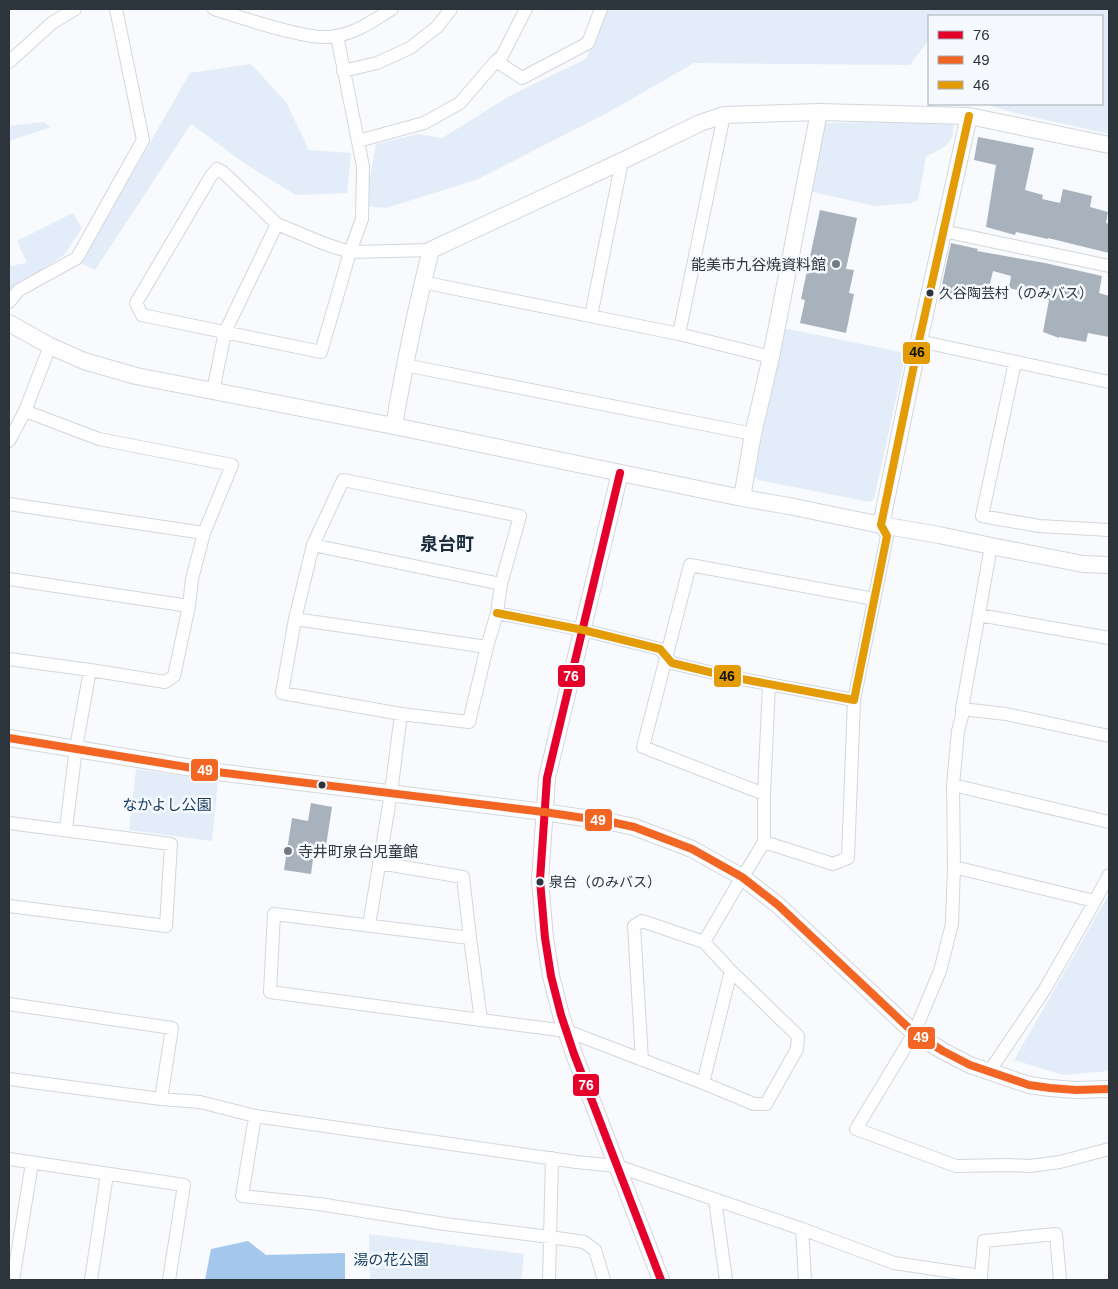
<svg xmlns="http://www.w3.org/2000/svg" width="1118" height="1289" font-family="Arial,'Noto Sans JP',sans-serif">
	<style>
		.green { fill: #e3edf9 }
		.water { fill: #a3c8ec }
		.building { fill: #a8b2bd }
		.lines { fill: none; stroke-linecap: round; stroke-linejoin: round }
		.minor-casing { stroke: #d2d7dc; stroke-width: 14 }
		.tertiary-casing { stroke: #d2d7dc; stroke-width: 18 }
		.minor { stroke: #fefeff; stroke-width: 12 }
		.tertiary { stroke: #fefeff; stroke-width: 16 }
		.bus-1-casing { stroke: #f6faff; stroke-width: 11 }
		.bus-2-casing { stroke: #f6faff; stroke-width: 11 }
		.bus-3-casing { stroke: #f6faff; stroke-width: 11 }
		.bus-1 { stroke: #e4002b; stroke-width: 8 }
		.bus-2 { stroke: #f26522; stroke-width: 8 }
		.bus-3 { stroke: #e39b06; stroke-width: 8 }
		.poi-dot { fill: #737980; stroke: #f6faff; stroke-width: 2 }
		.bus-dot { fill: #2c343c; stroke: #f6faff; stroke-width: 2 }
		.labels { text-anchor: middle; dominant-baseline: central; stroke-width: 5; stroke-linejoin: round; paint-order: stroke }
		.bus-label { font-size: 14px; fill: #2c343c; stroke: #f6faff; text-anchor: start }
		.poi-label { font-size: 15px; fill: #2c343c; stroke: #f6faff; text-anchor: end }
		.park-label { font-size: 15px; fill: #143a5b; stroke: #f6faff }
		.quarter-label { font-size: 18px; font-weight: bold; fill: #1b2c3c; stroke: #f6faff }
		.line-badge { stroke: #f6faff; stroke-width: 2 }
		.badge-label { font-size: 14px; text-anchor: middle; font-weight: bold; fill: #fff }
		.pale-badge-label { font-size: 14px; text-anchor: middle; font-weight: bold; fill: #111 }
	</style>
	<rect width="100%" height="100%" fill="#f8fafd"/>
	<path class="green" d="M607 9H1109V134L1015 113 991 106 995 104H1102V16H929V40L910 65 694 63 607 113 476 180 386 208 364 206 363 201 370 177 376 144 417 134 442 138 515 93 586 59Z
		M251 64 286 102 309 150 351 153 347 193 296 195 247 165 191 124 95 270 81 263 190 73Z
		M952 121C954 126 953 128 953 133 951 148 937 150 926 157L918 200 910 203 875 206 813 192 810 188 825 123Z
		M43 122 51 127 9 141V126Z
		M73 213 82 228 65 254 9 293V266L27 263 17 241Z
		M783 328 906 353 874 499 870 502 758 480 754 476Z
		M136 769 218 781 212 841 129 830Z
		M1109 894V1071L1063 1075 1014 1060Z
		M369 1234 524 1254 521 1280H370Z"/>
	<path class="water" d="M248 1241 266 1255 345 1253V1280H205L211 1249Z"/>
	<path class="building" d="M978 137 1034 148 1025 190 1043 195 1042 199 1060 203 1063 189 1092 196 1090 207 1108 212 1106 223 1109 224V253L1048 238V239L1016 232 1015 235 986 227 996 165 974 160Z
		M820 210 857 218 846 269 854 270 849 293 854 294 846 333 800 323 805 300 801 299Z
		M951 243 978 249 977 251 1045 263 1102 276 1099 293 1109 296V337L1088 333 1086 342 1059 337V338L1043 332 1049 300 1037 298 1038 295 1009 288 1011 276 993 271 988 292 979 290 977 301 957 293V298L940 294Z
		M311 803 332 807 326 846 315 845 311 874 284 870 292 818 308 821Z"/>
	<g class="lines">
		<g class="minor-casing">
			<path id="minor" d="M214 9C240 17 265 26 292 32 307 35 321 39 337 36 358 32 374 20 392 9
				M337 36 358 141 424 123 460 103 496 61 502 56 526 9
				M496 61 522 78 588 43 601 9
				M9 62 52 23 75 9
				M343 71 377 63 410 48 437 27 451 9
				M358 141 363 167 362 219 350 252 321 352 142 315 136 303 211 176 217 169 223 172 277 224 325 244 350 252 431 250
				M943 231 1109 266
				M422 282 679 334 771 357
				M9 302 19 290 77 258 143 140 116 9
				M591 316 622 161
				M679 334 724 115
				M919 341 1109 382
				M1015 362 982 516 1039 526 1109 530
				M405 365 753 434
				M213 391 225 332 277 224
				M9 441 25 411 50 346
				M343 480 520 516 501 584 497 613 487 647 469 722 401 714 282 693 295 619 313 545Z
				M9 504 204 533
				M313 545 501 584
				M991 546 962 709V716L958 731 953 785 954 867 952 924 940 971 914 1033 856 1129 956 1166 1008 1165 1030 1166 1060 1162 1109 1149
				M9 579 189 606
				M497 613 583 630 660 649 672 663 726 676 854 700 887 536 881 525
				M979 615 1109 638
				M295 619 487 647
				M9 659 90 670 165 682 174 676 189 606 192 579 204 533 232 465 99 439 25 411
				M962 709 1006 714 1109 736
				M953 785 1109 822
				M764 794 643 747 690 565 874 599
				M9 823 171 844 166 926 9 906
				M66 829 76 748 90 670
				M764 842 833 864 848 858 854 700
				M379 863 463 877 470 938
				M954 867 1094 901
				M369 925 391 793 401 714
				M9 1004 172 1028 161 1099
				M481 1020 270 992 274 914 470 938 481 1020 567 1031 703 1083 731 971 704 942 742 877 747 870 764 842V794L769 685
				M642 1060 634 926 642 921 704 942
				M989 1072 1045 989 1086 917 1109 875
				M9 1079 161 1099 200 1102 255 1116 576 1162 617 1166 802 1229 894 1263 981 1276V1280
				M703 1083 754 1104H766L797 1049 798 1036 731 971
				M255 1116 242 1196 319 1204 445 1224 550 1237 584 1242 595 1250 604 1280
				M9 1159 184 1185 169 1280
				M715 1200 726 1280
				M802 1229 805 1280
				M981 1276 984 1241 1056 1234 1060 1280
				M13 1280 32 1163
				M91 1280 107 1174
				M549 1280 552 1158"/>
		</g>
		<g class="tertiary-casing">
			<path id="tertiary" d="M9 323 50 346 84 361 136 376 394 426 742 498 789 506 881 525 939 535 991 546 1083 564 1109 565
				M394 426C404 367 416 308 431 250L622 161 700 123 724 115 819 112 969 116 1109 145
				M620 473 547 778 540 880 545 938 551 976 561 1015 574 1054 661 1280
				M742 498 753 434 771 357 819 112
				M881 525 919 341 969 116
				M9 738 217 772 544 812 611 822 634 827 692 849 742 877 778 905 914 1033 943 1051 970 1065 1029 1085 1050 1088 1076 1090 1109 1089"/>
		</g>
		<use href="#minor" class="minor"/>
		<use href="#tertiary" class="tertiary"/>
		<g class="bus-1-casing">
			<path id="bus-1" d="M620 473 547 778 540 880 545 938 551 976 561 1015 574 1054 661 1280"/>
		</g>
		<g class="bus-2-casing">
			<path id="bus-2" d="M9 738 217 772 544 812 611 822 634 827 692 849 742 877 778 905 914 1033 943 1051 970 1065 1029 1085 1050 1088 1076 1090 1109 1089"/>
		</g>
		<g class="bus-3-casing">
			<path id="bus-3" d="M497 613 583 630 660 649 672 663 726 676 854 700 887 536 881 525 919 341 969 116"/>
		</g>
		<use href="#bus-1" class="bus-1"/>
		<use href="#bus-2" class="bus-2"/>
		<use href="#bus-3" class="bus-3"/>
	</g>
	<g class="poi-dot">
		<circle cx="836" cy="264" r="5"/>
		<circle cx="288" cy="851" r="5"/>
	</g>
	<g class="bus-dot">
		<circle cx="930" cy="293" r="4.5"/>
		<circle cx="322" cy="785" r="4.5"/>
		<circle cx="540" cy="882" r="4.5"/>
	</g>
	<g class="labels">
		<g class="bus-label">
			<text x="939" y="293">久谷陶芸村（のみバス）</text>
			<text x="549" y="882">泉台（のみバス）</text>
		</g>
		<g class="poi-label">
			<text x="826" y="264">能美市九谷焼資料館</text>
			<text x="298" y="851" text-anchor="start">寺井町泉台児童館</text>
		</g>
		<g class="park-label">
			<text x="167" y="804">なかよし公園</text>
			<text x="391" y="1259">湯の花公園</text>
		</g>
		<g class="quarter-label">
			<text x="447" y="544">泉台町</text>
		</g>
	</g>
	<g class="line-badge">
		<rect x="902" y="341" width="29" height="24" rx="5" fill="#e39b06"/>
		<rect x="713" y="664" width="29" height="24" rx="5" fill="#e39b06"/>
		<rect x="557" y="664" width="29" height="24" rx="5" fill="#e4002b"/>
		<rect x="190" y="758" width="29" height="24" rx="5" fill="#f26522"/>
		<rect x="584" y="808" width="29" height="24" rx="5" fill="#f26522"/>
		<rect x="907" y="1026" width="29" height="24" rx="5" fill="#f26522"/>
		<rect x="572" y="1073" width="28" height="24" rx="5" fill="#e4002b"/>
	</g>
	<g class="badge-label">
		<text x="571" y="681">76</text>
		<text x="205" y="775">49</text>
		<text x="598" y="825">49</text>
		<text x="921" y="1042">49</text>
		<text x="586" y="1090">76</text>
	</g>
	<g class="pale-badge-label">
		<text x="917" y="357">46</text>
		<text x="727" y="681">46</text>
	</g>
	<rect width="1118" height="1289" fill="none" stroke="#2c343c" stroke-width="20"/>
	<rect x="928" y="15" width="175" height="90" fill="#f6faff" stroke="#a5abb1"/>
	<rect x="938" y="31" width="25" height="8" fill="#e4002b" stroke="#a5abb1"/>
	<text x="973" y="40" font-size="15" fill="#2c343c">76</text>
	<rect x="938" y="56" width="25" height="8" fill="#f26522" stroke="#a5abb1"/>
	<text x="973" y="65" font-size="15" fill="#2c343c">49</text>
	<rect x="938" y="81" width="25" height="8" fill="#e39b06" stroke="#a5abb1"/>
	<text x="973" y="90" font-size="15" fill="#2c343c">46</text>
</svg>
